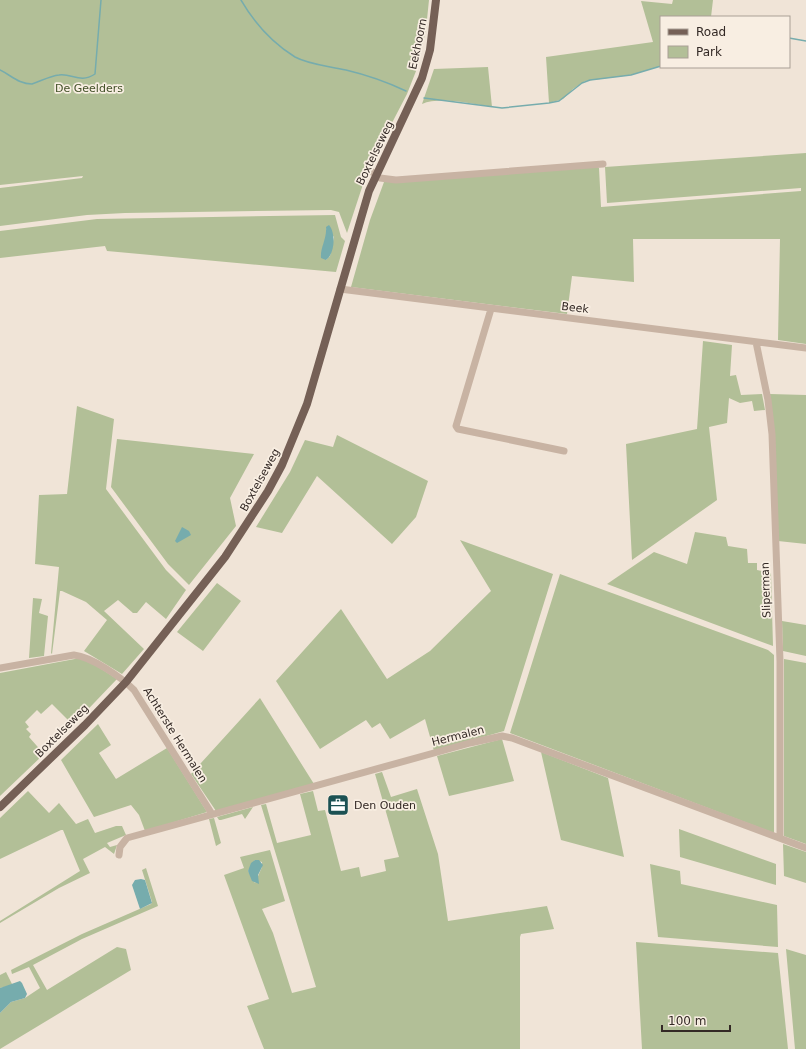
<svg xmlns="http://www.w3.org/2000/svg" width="806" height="1049" font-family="'DejaVu Sans',sans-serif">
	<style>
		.green { fill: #b2bf97; fill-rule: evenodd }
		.water { fill: #76acad }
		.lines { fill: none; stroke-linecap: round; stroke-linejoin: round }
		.stream { stroke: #76acad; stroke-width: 1.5 }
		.minor { stroke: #c8b3a3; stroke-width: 7 }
		.major { stroke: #756056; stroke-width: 8 }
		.labels { text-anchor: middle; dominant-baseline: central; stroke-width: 3.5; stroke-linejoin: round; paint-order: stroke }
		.street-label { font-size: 11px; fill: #332925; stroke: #f8eee2 }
		.park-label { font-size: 11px; fill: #435129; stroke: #f8eee2 }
		.poi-label { font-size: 11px; fill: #332925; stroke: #f8eee2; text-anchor: start }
	</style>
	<rect width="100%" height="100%" fill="#f0e4d7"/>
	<path class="green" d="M0 0H429L426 29 418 66 407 94 368 169 347 233 339 212 331 210 125 213 87 215 0 226V188L82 178 83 176 0 185Z
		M673 0H713L711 17H661V66L631 75 585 81 573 89 563 99 549 103 546 57 653 42 641 1 672 4Z
		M488 67 492 107C473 104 440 96 422 104L434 69Z
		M806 153V344L778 340 780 239H633L634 282 572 276 567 314 351 287 370 220 384 182 597 167 599 168 601 207 801 191V188L607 203 605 167Z
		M335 215 341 237 345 241 336 272 107 251 105 246 0 258V231L97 219ZM326 227 334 237 330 256 326 260Z
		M703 341 732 345 730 376 736 375 741 395 762 394 765 410 754 411 752 401 740 403 729 398 727 423 709 427 717 500 632 560 626 444 697 429Z
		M770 394 806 395V544L778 541Z
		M77 406 114 419 106 489 166 570 186 590 166 619 146 602 137 613H133L118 600 104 611 144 649 122 674 84 651 107 620 86 602 62 591H60L52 654 51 653 59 567 35 564 39 495 67 494Z
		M337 435 428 481 416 517 392 544 317 476 282 533 256 527 290 472 305 440 333 447Z
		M117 439 254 454 230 498 236 526 189 585 168 564 111 487Z
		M695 532 726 537 728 546 747 549 748 563H757V570L771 573 773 646 607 584 654 552 687 564Z
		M460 540 553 574 504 731 434 751 425 719 390 739 380 723 372 728 366 720 320 749 276 681 341 609 387 679 430 651 491 591Z
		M560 574 743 641 768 650 774 655V833L510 733Z
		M217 583 241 601 203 651 177 632Z
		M33 598 42 599 39 613 48 616 44 656 29 658Z
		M782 621 806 625V656L783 651Z
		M80 658H84L117 679 73 725 52 704 41 714 37 710 25 722 29 727 26 729 31 734 29 737 44 754 0 796V673Z
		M784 659 806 663V844L784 836Z
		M260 698 314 784 216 811 191 774Z
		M98 724 111 745 99 753 116 779 167 748 207 812 145 831 139 815 131 805 94 817 61 760Z
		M502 739 514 781 449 796 437 756Z
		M541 752 608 778 624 857 561 840Z
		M382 772 391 797 417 789 438 854 448 921 547 906 554 929 521 934 520 937V1049H264L247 1006 269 999 224 875 244 868 240 857 270 850 285 901 262 909 273 933 292 993 316 987 261 805 266 804 277 843 311 835 300 794 313 791 318 811 325 810 341 871 359 867 361 877 386 871 384 860 399 857 375 774ZM255 860 262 862V867L255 883 248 871Z
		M28 791 49 813 59 803 76 824 88 819 95 833 116 826H122L126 835 107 843 110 847 117 845 114 854 105 847 83 859 90 873 59 888 0 923V921L80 871 63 830H61L0 859V818Z
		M253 807 245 819 242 814 221 820H219L217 817Z
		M214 818 221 843 216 846 209 819Z
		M679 829 776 864V885L680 857Z
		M783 844 806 852V883L784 876Z
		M650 864 680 871 681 884 777 905 778 947 658 937Z
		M146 868 158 906 82 939 33 965 47 990 117 947 126 949 131 970 0 1049V1013L11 1002 25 998 40 988 29 967 12 974 11 970 82 934 151 904 152 902 142 870Z
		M636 942 778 953 788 1049H642Z
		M786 949 806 955V1049H795Z
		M6 972 12 984 9 986 0 988V975Z"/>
	<path class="water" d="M329 225C336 233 335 254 326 260L321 258C320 248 327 239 326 227Z
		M182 527 189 531 191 535 177 543 175 541Z
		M255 860H259L263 865 258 875 259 884 252 881 248 871 251 863Z
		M141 879 145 880 152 903 140 909 132 885 135 880Z
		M20 981 22 983 27 994 25 998 11 1002 0 1013V988Z"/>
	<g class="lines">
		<path class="stream" d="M241 0C255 24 271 42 295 57 310 65 329 66 346 70 367 75 387 82 406 91
			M789 38 806 41
			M0 70C12 76 19 84 32 84 41 81 50 76 59 75 72 73 80 84 95 74L101 0
			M424 98 502 108 549 103 559 101 582 83 590 80 631 75 661 66"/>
		<path class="minor" d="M371 171 380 178 396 180 603 164
			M340 289 806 348
			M491 309 456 426 458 429 564 451
			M756 342 768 400 772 434 780 661V838
			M0 668 74 655C92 657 121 677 134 690L212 814
			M119 855 120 847 127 838 470 743 502 736 512 738 806 848"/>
		<path class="major" d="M0 807 85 725 126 682 225 557 268 491 282 465 307 404 369 191 422 78 430 50 436 0"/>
	</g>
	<defs>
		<g id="office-square" transform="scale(1.15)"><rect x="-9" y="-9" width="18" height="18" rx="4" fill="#1b5153" stroke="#f8eee2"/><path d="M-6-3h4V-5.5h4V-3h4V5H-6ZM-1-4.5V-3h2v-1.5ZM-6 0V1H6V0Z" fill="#fff"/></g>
	</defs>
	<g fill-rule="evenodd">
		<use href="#office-square" x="338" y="805"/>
	</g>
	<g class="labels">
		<g class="street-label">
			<text transform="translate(418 44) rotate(-78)">Eekhoorn</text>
			<text transform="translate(375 153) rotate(-64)">Boxtelseweg</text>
			<text transform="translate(575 308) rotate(7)">Beek</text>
			<text transform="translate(260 480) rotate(-61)">Boxtelseweg</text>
			<text transform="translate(766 590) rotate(-92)">Sliperman</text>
			<text transform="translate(62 731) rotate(-45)">Boxtelseweg</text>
			<text transform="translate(175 735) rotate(58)">Achterste Hermalen</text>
			<text transform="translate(458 736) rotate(-14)">Hermalen</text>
		</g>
		<g class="park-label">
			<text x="89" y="88">De Geelders</text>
		</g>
		<g class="poi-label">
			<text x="354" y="805">Den Ouden</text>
		</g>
	</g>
	<rect x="660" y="16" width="130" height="52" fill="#f8eee2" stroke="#a99f96"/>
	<rect x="668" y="29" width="20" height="6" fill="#756056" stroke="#a99f96"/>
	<text x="696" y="36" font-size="12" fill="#332925">Road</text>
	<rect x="668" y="46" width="20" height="12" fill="#b2bf97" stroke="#a99f96"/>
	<text x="696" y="56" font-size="12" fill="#332925">Park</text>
	<path d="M662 1025v6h68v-6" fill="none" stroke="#332925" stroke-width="2"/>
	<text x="668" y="1025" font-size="12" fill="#332925" stroke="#f8eee2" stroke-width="3" paint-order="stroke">100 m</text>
</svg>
